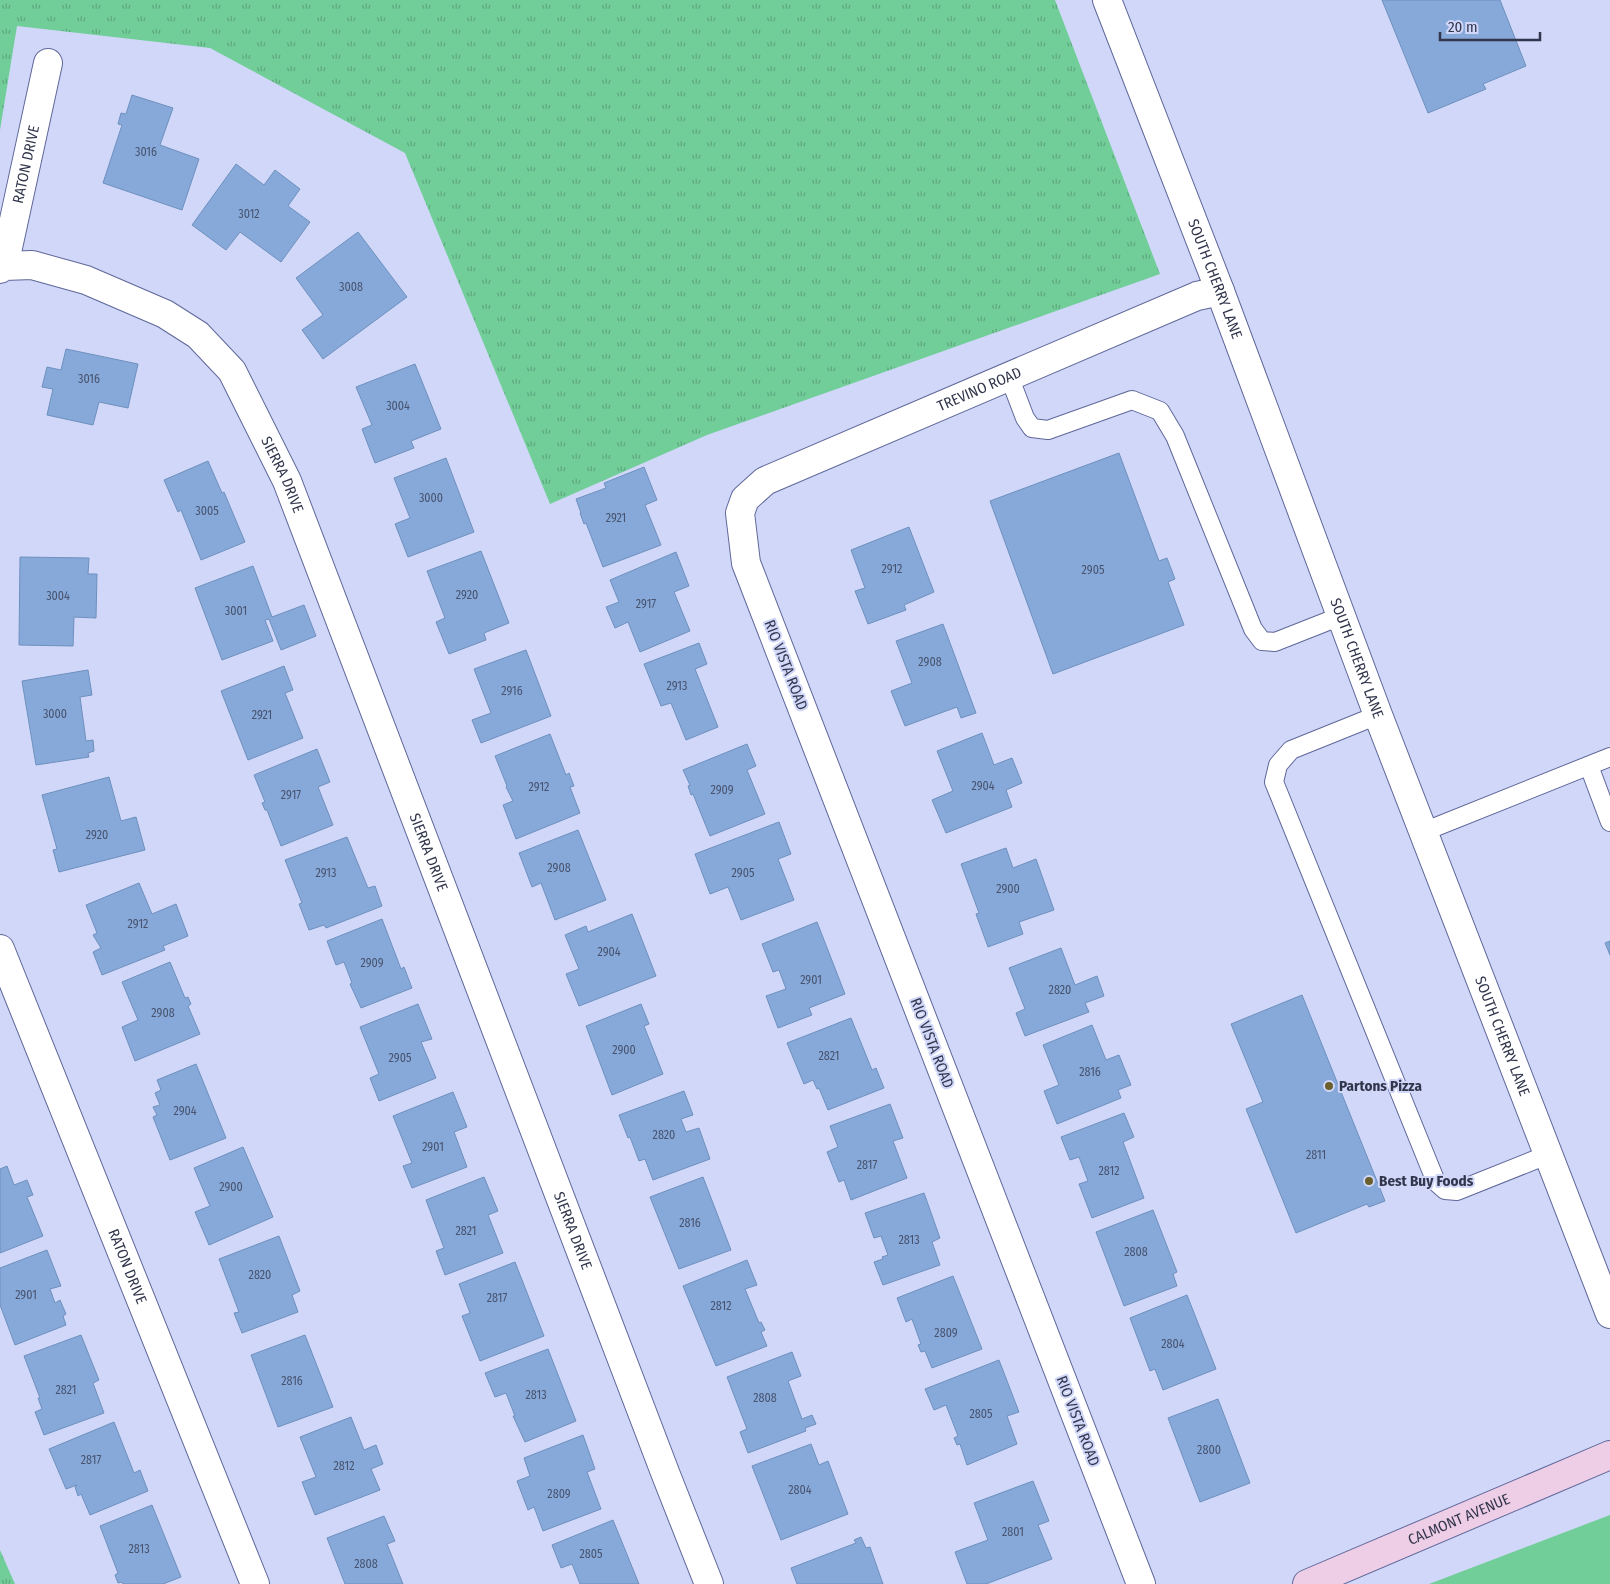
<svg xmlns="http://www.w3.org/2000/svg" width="1610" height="1584" font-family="'Fira Sans Condensed',sans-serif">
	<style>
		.grass { fill: url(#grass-tufts) }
		.park { fill: #72ce99 }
		.building { fill: #87a9d9; stroke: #6e90be }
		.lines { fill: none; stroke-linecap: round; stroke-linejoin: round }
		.service-casing { stroke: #5f6799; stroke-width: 20 }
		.minor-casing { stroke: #5f6799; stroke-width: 30 }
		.tertiary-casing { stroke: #5f6799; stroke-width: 30 }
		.secondary-casing { stroke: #5f6799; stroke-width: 30 }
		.service { stroke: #fff; stroke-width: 18 }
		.minor { stroke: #fff; stroke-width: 28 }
		.tertiary { stroke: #fff; stroke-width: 28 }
		.secondary { stroke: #eecee7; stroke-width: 28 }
		.poi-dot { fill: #6b602d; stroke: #d0d7f9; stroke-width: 2 }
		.labels { text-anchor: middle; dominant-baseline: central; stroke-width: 4; stroke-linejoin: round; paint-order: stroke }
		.number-label { font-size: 12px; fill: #47536f }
		.street-label { font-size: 15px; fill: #32364c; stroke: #d0d7f9 }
		.poi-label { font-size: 15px; font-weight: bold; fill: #32364c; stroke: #d0d7f9; text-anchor: start }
	</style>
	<defs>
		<pattern id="grass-tufts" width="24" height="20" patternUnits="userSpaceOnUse" patternTransform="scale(1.25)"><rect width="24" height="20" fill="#72ce99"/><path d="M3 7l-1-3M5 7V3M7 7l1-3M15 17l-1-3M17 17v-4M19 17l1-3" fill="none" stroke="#5ea87f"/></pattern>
	</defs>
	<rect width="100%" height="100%" fill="#d0d7f9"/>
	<path class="grass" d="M0 0H1055L1160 274 707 435 550 504 405 153 210 48 17 26 0 130Z
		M0 1550 15 1584H0Z"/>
	<path class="park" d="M1610 1515V1584H1429Z"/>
	<path class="building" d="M1382 0H1500L1526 66 1483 84 1486 89 1428 113Z
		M132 95 173 108 160 145 199 159 182 210 103 183 122 125 118 124 121 113 126 114Z
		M236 164 264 185 275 170 300 189 288 206 310 222 281 262 240 232 226 250 192 225Z
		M358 232 407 297 323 359 302 330 323 315 296 278Z
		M66 349 138 364 128 408 99 402 93 425 47 415 53 389 42 387 47 367 61 370Z
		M415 364 441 429 411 441 414 448 375 463 362 429 372 425 356 387Z
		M1119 453 1159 561 1167 558 1175 579 1168 582 1184 625 1053 674 990 501Z
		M446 458 474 532 408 557 395 524 410 518 394 478Z
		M208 461 222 493 224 492 245 542 201 560 181 510 178 512 164 480Z
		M644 467 657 500 645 505 661 545 603 567 586 523 584 524 580 513H581L576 499 606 488 604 483Z
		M909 527 934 592 904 605 906 610 868 624 855 591 865 588 851 550Z
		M481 551 509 623 484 633 486 640 449 654 436 622 445 618 427 571Z
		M676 552 689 586 674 592 690 631 640 652 628 622 615 628 606 607 619 602 610 580Z
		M20 557 89 558 88 574H97L96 618 74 617 73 646 19 645Z
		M253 566 272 617 304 605 316 636 281 650 269 619 265 620 273 641 222 660 195 588Z
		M943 624 976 713 961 718 957 707 905 726 891 691 912 683 896 641Z
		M699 643 707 664 695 669 718 727 686 740 671 703 661 706 644 664Z
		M526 650 551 716 481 743 472 720 491 713 474 669Z
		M284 666 293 690 285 693 303 738 248 760 221 691Z
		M88 670 92 695 80 697 86 741 93 740 94 751 88 753 89 757 36 765 22 681Z
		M982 733 994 765 1012 758 1022 783 1006 790 1012 807 946 833 932 800 953 791 937 751Z
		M550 734 566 775 569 773 574 786 570 787 580 813 516 839 503 805 513 801 506 787 507 786 495 756Z
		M747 744 756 766 747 770 765 814 710 836 693 794 691 795 688 786 690 785 683 770Z
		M317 749 330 782 318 787 333 825 281 846 267 810H265L262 803 265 802 254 775Z
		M109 777 121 821 136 817 145 850 59 872 53 850 57 849 42 795Z
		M779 822 791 854 778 859 794 900 741 920 728 887 710 894 695 854Z
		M578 830 606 900 555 920 541 883 532 887 519 853Z
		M347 837 368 888 375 886 382 906 326 928 324 925 309 930 299 904 302 903 285 860Z
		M1006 848 1013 868 1036 859 1054 910 1019 922 1023 934 988 947 976 914 979 913 961 864Z
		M139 883 152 914 176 904 188 936 163 946 165 950 102 975 93 952 101 948 93 935 97 933 86 905Z
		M632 914 656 976 579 1006 566 974 579 969 565 935 586 926 588 932Z
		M382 919 401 969 404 967 412 988 361 1008 350 984 352 983 344 962 336 965 327 941Z
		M817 922 845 994 809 1008 812 1015 778 1028 766 996 786 989 779 970 773 972 762 944Z
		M1610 941V955L1605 943Z
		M1061 948 1075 985 1097 976 1104 996 1085 1003 1089 1012 1025 1036 1016 1013 1025 1009 1009 968Z
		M170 962 185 998 188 997 191 1004 188 1006 200 1034 135 1061 122 1027 138 1020 122 982Z
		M1302 995 1385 1201 1369 1207 1367 1204 1296 1233 1246 1109 1263 1102 1231 1024Z
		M418 1004 432 1039 421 1042 436 1078 379 1101 370 1078 379 1074 360 1027Z
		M641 1004 649 1024 644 1026 663 1074 612 1095 586 1026Z
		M851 1018 872 1070 876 1068 884 1088 828 1110 819 1088 817 1089 813 1080 804 1084 787 1043Z
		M1092 1025 1106 1060 1119 1055 1131 1085 1118 1090 1121 1098 1057 1124 1044 1091 1059 1085 1043 1045Z
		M196 1064 226 1138 170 1160 153 1117 157 1115 153 1107 160 1105 155 1093 161 1090 157 1080Z
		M684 1091 693 1115 681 1119 686 1132 699 1128 710 1159 653 1180 645 1159 639 1161 630 1137 628 1138 619 1115Z
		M453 1092 467 1127 454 1132 467 1167 412 1188 403 1166 412 1163 393 1116Z
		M890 1104 903 1138 893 1141 907 1178 851 1200 844 1180 839 1182 827 1152 838 1147 830 1126Z
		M1124 1113 1134 1137 1123 1142 1144 1198 1092 1218 1079 1184 1088 1181 1079 1157 1070 1160 1061 1137Z
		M243 1147 273 1217 209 1245 195 1212 210 1206 194 1168Z
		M7 1166 14 1185 27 1180 33 1195 27 1197 43 1236 0 1253V1169Z
		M484 1177 498 1211 488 1215 503 1253 445 1275 436 1251 444 1248 426 1200Z
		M703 1177 731 1250 679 1269 650 1197Z
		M924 1193 940 1238 932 1242 940 1265 883 1285 874 1262 883 1259 882 1257 888 1255 881 1236 874 1238 865 1213Z
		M1153 1210 1177 1272 1173 1274 1177 1286 1124 1306 1096 1232Z
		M279 1236 300 1291 292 1295 298 1312 242 1333 234 1313 239 1312 219 1259Z
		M47 1250 61 1286 50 1289 55 1303 60 1300 66 1314 63 1316 66 1325 15 1345 0 1305V1268Z
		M747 1260 757 1285 745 1289 759 1323 761 1322 765 1330 761 1332 767 1346 716 1366 683 1286Z
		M515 1262 544 1336 480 1361 462 1316 470 1313 459 1284Z
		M953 1276 982 1349 932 1368 925 1351 921 1352 918 1345 921 1344 912 1319 906 1322 897 1298Z
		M1187 1295 1216 1369 1163 1390 1155 1369 1150 1371 1130 1318Z
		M81 1335 99 1380 93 1383 104 1413 44 1435 35 1412 42 1409 38 1398H40L24 1356Z
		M305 1335 333 1407 278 1427 251 1355Z
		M548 1349 576 1421 525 1442 513 1416H515L506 1393 495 1397 485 1373Z
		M792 1352 801 1376 788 1381 802 1419 812 1415 816 1424 805 1428 806 1431 748 1453 740 1432 747 1429 727 1377Z
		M999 1360 1019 1412 1007 1416 1017 1444 967 1465 960 1444 957 1445 954 1438 958 1436 946 1405 934 1410 925 1389Z
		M1218 1399 1250 1483 1200 1502 1168 1418Z
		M351 1417 364 1450 376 1445 383 1464 371 1469 380 1490 315 1515 302 1482 316 1477 300 1437Z
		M114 1422 134 1473 140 1470 148 1491 90 1515 81 1494 78 1496 75 1487 77 1485 66 1489 49 1449Z
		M583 1435 595 1469 587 1472 601 1509 543 1531 534 1507 528 1510 517 1481 530 1476 524 1458Z
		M811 1444 819 1465 828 1461 848 1514 781 1540 752 1466Z
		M1033 1481 1049 1521 1038 1525 1052 1559 986 1584H967L955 1552 988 1540 974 1503Z
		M152 1505 181 1577 163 1584H123L122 1582 118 1583 115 1575 118 1573 100 1526Z
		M384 1516 395 1541 387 1544 403 1584H345L327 1538Z
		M613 1520 639 1584H580L572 1564 561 1568 552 1545Z
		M861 1537 866 1548 870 1547 883 1584H797L791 1568 856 1543 854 1540Z"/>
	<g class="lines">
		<g class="service-casing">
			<path id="service" d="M1009 376 1025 418 1032 428 1048 430 1132 400 1160 411 1175 436 1253 629 1262 641 1275 642 1341 616
				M1378 715 1291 750 1278 765 1274 782 1436 1182 1445 1190 1457 1191 1547 1155
				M1589 766 1610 822
				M1423 832 1610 757"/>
		</g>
		<g class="minor-casing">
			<g id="minor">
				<path id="s1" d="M4 266 48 63"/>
				<path id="s2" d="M0 269 4 266 32 265 86 280 165 314 198 335 232 371 287 481 666 1475 709 1584"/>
				<path id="s3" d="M0 949 255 1584"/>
				<path id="s4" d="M1141 1584 746 563 740 513 745 499 765 481 1197 296 1220 291"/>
			</g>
		</g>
		<g class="tertiary-casing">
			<g id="tertiary">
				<path id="s5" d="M1107 0 1220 291 1378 715 1610 1314"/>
			</g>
		</g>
		<g class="secondary-casing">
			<g id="secondary">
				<path id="s6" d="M1307 1584 1610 1455"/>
			</g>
		</g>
		<use href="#service" class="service"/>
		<use href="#minor" class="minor"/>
		<use href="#tertiary" class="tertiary"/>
		<use href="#secondary" class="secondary"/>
	</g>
	<g class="poi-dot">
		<circle cx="1329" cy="1086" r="5"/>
		<circle cx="1369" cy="1181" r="5"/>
	</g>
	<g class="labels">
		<g class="number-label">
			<text x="146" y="152">3016</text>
			<text x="249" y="214">3012</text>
			<text x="351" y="287">3008</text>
			<text x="89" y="379">3016</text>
			<text x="398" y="406">3004</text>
			<text x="431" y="498">3000</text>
			<text x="207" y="511">3005</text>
			<text x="616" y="518">2921</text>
			<text x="892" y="569">2912</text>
			<text x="1093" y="570">2905</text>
			<text x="467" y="595">2920</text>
			<text x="58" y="596">3004</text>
			<text x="646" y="604">2917</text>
			<text x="236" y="611">3001</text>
			<text x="930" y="662">2908</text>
			<text x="677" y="686">2913</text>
			<text x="512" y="691">2916</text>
			<text x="55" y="714">3000</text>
			<text x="262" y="715">2921</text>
			<text x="983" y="786">2904</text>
			<text x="539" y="787">2912</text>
			<text x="722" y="790">2909</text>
			<text x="291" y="795">2917</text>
			<text x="97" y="835">2920</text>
			<text x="559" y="868">2908</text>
			<text x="326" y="873">2913</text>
			<text x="743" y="873">2905</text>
			<text x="1008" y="889">2900</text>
			<text x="138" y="924">2912</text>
			<text x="609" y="952">2904</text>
			<text x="372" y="963">2909</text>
			<text x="811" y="980">2901</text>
			<text x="1060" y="990">2820</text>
			<text x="163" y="1013">2908</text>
			<text x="624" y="1050">2900</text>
			<text x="829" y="1056">2821</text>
			<text x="400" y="1058">2905</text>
			<text x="1090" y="1072">2816</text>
			<text x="185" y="1111">2904</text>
			<text x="664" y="1135">2820</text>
			<text x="433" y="1147">2901</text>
			<text x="1316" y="1155">2811</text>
			<text x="867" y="1165">2817</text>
			<text x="1109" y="1171">2812</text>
			<text x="231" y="1187">2900</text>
			<text x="690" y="1223">2816</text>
			<text x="466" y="1231">2821</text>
			<text x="909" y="1240">2813</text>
			<text x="1136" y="1252">2808</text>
			<text x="260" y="1275">2820</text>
			<text x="26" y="1295">2901</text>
			<text x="497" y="1298">2817</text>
			<text x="721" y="1306">2812</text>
			<text x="946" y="1333">2809</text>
			<text x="1173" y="1344">2804</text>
			<text x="292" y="1381">2816</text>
			<text x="66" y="1390">2821</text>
			<text x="536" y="1395">2813</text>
			<text x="765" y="1398">2808</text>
			<text x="981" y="1414">2805</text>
			<text x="1209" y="1450">2800</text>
			<text x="91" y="1460">2817</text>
			<text x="344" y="1466">2812</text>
			<text x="800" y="1490">2804</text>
			<text x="559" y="1494">2809</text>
			<text x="1013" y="1532">2801</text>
			<text x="139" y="1549">2813</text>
			<text x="591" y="1554">2805</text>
			<text x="366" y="1564">2808</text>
		</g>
		<g class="street-label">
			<text stroke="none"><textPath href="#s1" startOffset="104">RATON DRIVE</textPath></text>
			<text stroke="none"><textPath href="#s5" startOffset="299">SOUTH CHERRY LANE</textPath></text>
			<text stroke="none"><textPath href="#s4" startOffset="1420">TREVINO ROAD</textPath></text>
			<text stroke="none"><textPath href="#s2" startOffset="379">SIERRA DRIVE</textPath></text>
			<text stroke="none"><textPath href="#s5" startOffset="704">SOUTH CHERRY LANE</textPath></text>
			<text transform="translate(786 665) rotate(69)">RIO VISTA ROAD</text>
			<text stroke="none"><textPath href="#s2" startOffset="784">SIERRA DRIVE</textPath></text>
			<text stroke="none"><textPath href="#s5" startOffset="1109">SOUTH CHERRY LANE</textPath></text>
			<text transform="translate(932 1043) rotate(69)">RIO VISTA ROAD</text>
			<text stroke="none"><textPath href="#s2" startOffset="1189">SIERRA DRIVE</textPath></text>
			<text stroke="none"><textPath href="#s3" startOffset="342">RATON DRIVE</textPath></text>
			<text transform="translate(1078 1421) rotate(69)">RIO VISTA ROAD</text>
			<text stroke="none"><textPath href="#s6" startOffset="165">CALMONT AVENUE</textPath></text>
		</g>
		<g class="poi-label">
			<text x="1339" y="1086">Partons Pizza</text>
			<text x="1379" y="1181">Best Buy Foods</text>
		</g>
	</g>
	<path d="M1440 32v8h100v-8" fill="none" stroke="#32364c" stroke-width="2.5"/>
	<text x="1448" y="32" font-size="15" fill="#32364c" stroke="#d0d7f9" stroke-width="4" paint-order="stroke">20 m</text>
</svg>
